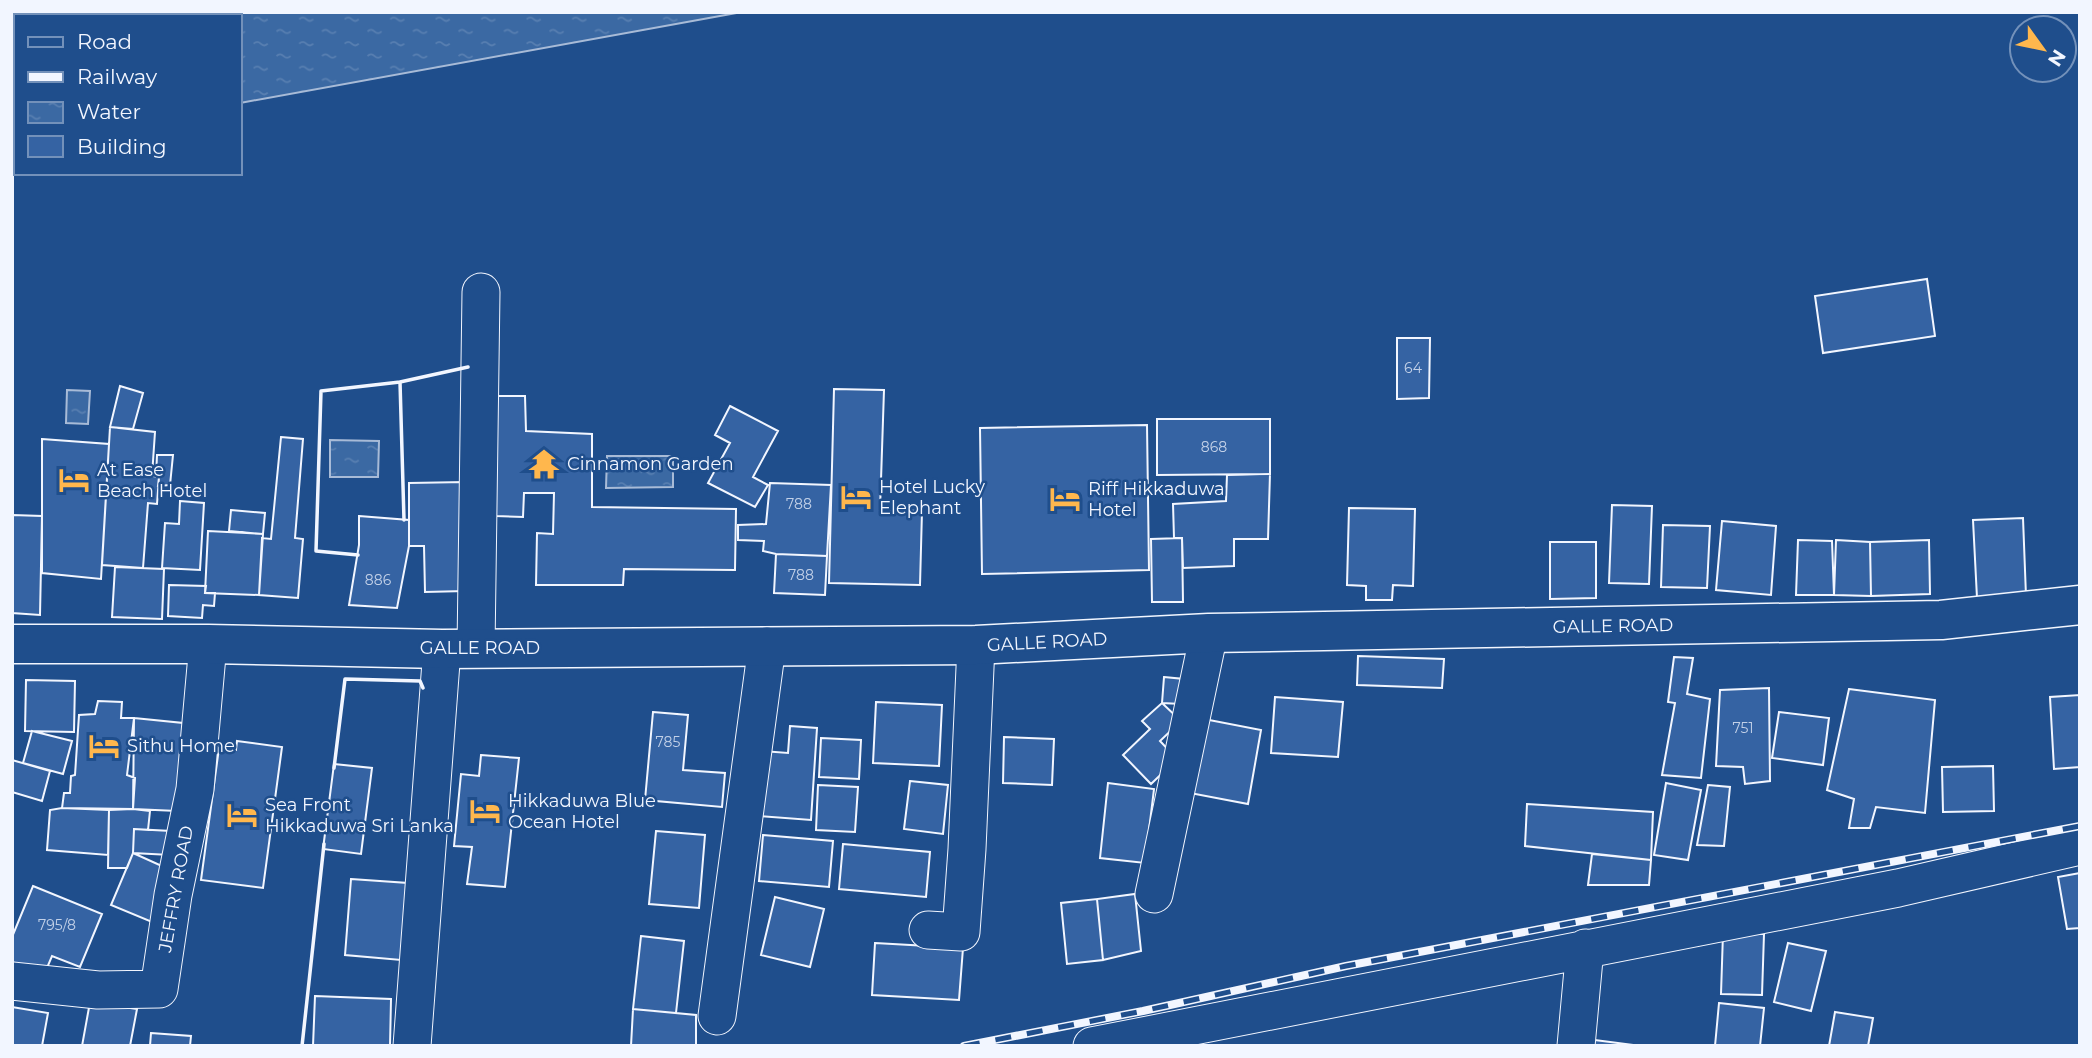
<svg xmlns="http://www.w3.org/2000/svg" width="2092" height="1058" font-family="Montserrat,sans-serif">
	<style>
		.water { fill: url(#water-ripples); stroke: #a8bbd7; stroke-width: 2 }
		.building { fill: #3563a3; stroke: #f2f6ff; stroke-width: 2 }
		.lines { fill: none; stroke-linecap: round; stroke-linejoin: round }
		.minor-casing { stroke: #f2f6ff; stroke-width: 39 }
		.highway-casing { stroke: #f2f6ff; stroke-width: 41 }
		.minor { stroke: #1f4e8c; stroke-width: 37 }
		.highway { stroke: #1f4e8c; stroke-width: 38 }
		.rail-casing { stroke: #f2f6ff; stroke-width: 8 }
		.rail { stroke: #1f4e8c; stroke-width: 5; stroke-dasharray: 16; stroke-linecap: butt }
		.wall { stroke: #f2f6ff; stroke-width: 3.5 }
		.labels { text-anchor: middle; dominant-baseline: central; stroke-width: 5; stroke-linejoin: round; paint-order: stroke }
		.number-label { font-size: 14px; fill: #c3d1e8 }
		.poi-label { font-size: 18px; fill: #f2f6ff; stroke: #1f4e8c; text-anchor: start }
		.street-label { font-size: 18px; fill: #f2f6ff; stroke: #1f4e8c }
	</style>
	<defs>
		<pattern id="water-ripples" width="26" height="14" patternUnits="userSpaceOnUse" patternTransform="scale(1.75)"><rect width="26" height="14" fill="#3b69a3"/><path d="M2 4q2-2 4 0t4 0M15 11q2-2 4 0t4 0" fill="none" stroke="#587fb1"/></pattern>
	</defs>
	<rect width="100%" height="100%" fill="#1f4e8c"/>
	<path class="water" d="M12 12H742L240 103V16H16V144H12Z
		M67 390 90 391 88 424 66 423Z
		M330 440 379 441 378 477H330Z
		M607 456H673V487L606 488Z"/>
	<path class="building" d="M1927 279 1935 336 1823 353 1815 296Z
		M1397 338H1430L1429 398 1397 399Z
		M120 386 143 393 133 429 110 427Z
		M834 389 884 390 880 510 922 511 920 585 829 583Z
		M496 396H525L526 431 592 434V507L736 509 735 570 624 569 623 585H536L537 533 553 534 554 493H524L523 517 496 516Z
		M730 406 778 431 753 477 768 485 755 507 708 483 730 443 715 435Z
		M1157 419H1270V474L1157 475Z
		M1147 425 1149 570 982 574 980 428Z
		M110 427 155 432 152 476 159 477 157 504 148 503 143 568 102 565Z
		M281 437 303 439 295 538 303 539 298 598 259 595 262 538 271 539Z
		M42 439 109 444 101 579 42 573Z
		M157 455H173L170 485 158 486 159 477H156Z
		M1270 474 1268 539H1234V566L1183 568 1182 538H1174L1173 504 1226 501 1227 475Z
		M465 482V591L425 592 424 546H409V483Z
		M770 483 831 485 827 556 776 554 763 551 764 541 738 540V525L766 524Z
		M180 501 204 503 200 570 162 568 165 523 179 524Z
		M1612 505 1652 506 1649 584 1609 583Z
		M1349 508 1415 509 1413 586 1393 585 1392 600H1366V586L1347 585Z
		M231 510 265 513 263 534 229 531Z
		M12 515 42 516 40 615 12 613Z
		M359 516 409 520V546L397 608 349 605 359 545Z
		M2023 518 2026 596 1977 598 1973 520Z
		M1722 521 1776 526 1771 595 1716 590Z
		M1663 525 1710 526 1707 588 1661 587Z
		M208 531 263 534 259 595 205 593Z
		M1182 538 1183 602H1152L1151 539Z
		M1798 540 1832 541 1834 595H1796Z
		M1836 540 1870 542 1871 596 1834 595Z
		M1929 540 1930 594 1871 596 1870 542Z
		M1550 542H1596V598L1550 599Z
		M776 554 827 556 825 595 774 593Z
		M115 567 164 569 162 619 112 617Z
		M169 585 206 586 205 593H215L214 606 203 605 202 618 168 616Z
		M1358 656 1444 659 1442 688 1357 685Z
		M1674 657 1693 658 1687 694 1710 699 1701 778 1662 775 1675 703 1668 702Z
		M1164 677 1184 679 1181 704 1162 703Z
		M26 680 75 681 74 732 25 731Z
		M1769 688 1770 781 1745 784 1743 767 1716 766 1720 690Z
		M1849 689 1935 700 1925 813 1876 807 1870 828H1849L1854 799 1827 790Z
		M2080 695V767L2054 769 2050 697Z
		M1275 697 1343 702 1338 757 1271 753Z
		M98 701 122 702 121 718H134L127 775 135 778 133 809 62 808 64 793H70L71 776 75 775 79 715 95 714Z
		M876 702 942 705 939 766 873 763Z
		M1162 703 1181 721 1160 741 1177 759 1151 784 1123 755 1150 729 1142 721Z
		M653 712 688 715 683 770 725 773 722 807 645 800Z
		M1779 712 1829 718 1823 765 1772 758Z
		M134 718 183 723 177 811 133 809Z
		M1204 719 1261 730 1248 804 1190 793Z
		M790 726 817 728 811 820 757 816 762 751 788 753Z
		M32 731 72 741 63 774 23 763Z
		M1004 737 1054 739 1052 785 1003 783Z
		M821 738 861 740 859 779 819 777Z
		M237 741 282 747 263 888 201 880 219 748 236 750Z
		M481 755 519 758 505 887 467 884 472 847 454 846 461 774 479 776Z
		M12 760 50 771 42 801 12 792Z
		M334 764 372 768 361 854 323 849Z
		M1993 766 1994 811 1943 812 1942 767Z
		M910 781 948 785 943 834 904 829Z
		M1108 783 1154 789 1145 863 1100 858Z
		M1666 783 1701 790 1688 860 1654 855Z
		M818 785 858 787 855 832 816 830Z
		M1708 785 1730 787 1724 846 1697 845Z
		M1527 804 1653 812 1651 860 1525 846Z
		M62 808 109 810 108 855 47 850 50 810Z
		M133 809 150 811 148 830 134 829 133 853 127 868H108L109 810Z
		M134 829 171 831 170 855 133 853Z
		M656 831 705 835 699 908 649 904Z
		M763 835 833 841 829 887 759 881Z
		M843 844 930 852 926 897 839 889Z
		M133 853 173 871 152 922 111 905Z
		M1592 854 1651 860 1649 885H1588Z
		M2080 873V928L2067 929 2058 877Z
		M351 879 408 883 401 960 345 955Z
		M33 886 102 914 80 967 52 956 44 975 12 962V937Z
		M1135 894 1141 951 1103 960 1097 899Z
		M775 897 824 909 810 967 761 955Z
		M1097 899 1103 960 1067 964 1061 903Z
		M1723 933 1764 934 1762 995 1721 994Z
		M641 936 684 941 676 1013 633 1009Z
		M875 943 963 948 959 1000 872 995Z
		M1788 943 1826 951 1811 1011 1774 1002Z
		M315 996 391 999 390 1046H313Z
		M90 1002 137 1009 130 1046H82Z
		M1719 1003 1764 1008 1760 1046H1715Z
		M12 1007 48 1013 42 1046H12Z
		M633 1009 696 1015V1046H631Z
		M1835 1012 1873 1018 1868 1046H1829Z
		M151 1033 191 1036 190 1046H150Z
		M1587 1039 1641 1046H1586Z"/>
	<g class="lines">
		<g class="minor-casing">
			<path id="minor" d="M476 648 481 292
				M1154 894 1209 633
				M928 930 961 932 967 849 976 645
				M12 981 98 990 159 989 173 895 195 789 208 644
				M717 1016 767 646
				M412 1046 442 649
				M1092 1046 1898 888 2080 846
				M1576 1046 1585 948"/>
		</g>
		<g class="highway-casing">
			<path id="highway" d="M12 644H208L442 649 976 645 1209 633 1941 620 2080 605"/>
		</g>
		<use href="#minor" class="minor"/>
		<use href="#highway" class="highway"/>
		<g class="rail-casing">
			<path id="rail" d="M964 1046 1143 1011 1346 966 2080 826"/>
		</g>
		<use href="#rail" class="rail"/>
		<path class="wall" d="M400 382 468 367
			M358 555 316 551 321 391 400 382 404 520
			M334 768 345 679 420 681 423 688
			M302 1046 324 844"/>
	</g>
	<defs>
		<g id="temple-bare" transform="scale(2.415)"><path d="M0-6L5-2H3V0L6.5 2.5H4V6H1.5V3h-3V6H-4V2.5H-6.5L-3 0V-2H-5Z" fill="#ffb74d" stroke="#1f4e8c" stroke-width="2.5" paint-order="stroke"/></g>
		<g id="hotel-bare" transform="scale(2.415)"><path d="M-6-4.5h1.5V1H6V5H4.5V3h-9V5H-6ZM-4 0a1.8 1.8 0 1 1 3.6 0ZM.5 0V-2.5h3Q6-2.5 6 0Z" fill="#ffb74d" stroke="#1f4e8c" stroke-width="2.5" paint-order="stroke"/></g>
	</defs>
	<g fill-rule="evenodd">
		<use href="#temple-bare" x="544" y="464"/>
		<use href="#hotel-bare" x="74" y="480"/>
		<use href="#hotel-bare" x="856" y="497"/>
		<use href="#hotel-bare" x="1065" y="499"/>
		<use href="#hotel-bare" x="104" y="746"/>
		<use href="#hotel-bare" x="485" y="811"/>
		<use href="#hotel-bare" x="242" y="815"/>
	</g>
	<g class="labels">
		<g class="number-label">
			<text x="1413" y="368">64</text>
			<text x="1214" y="447">868</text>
			<text x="799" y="504">788</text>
			<text x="801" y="575">788</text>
			<text x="378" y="580">886</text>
			<text x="1743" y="728">751</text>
			<text x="668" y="742">785</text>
			<text x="57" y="925">795/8</text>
		</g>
		<g class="poi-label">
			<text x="567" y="464">Cinnamon Garden</text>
			<text x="97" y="470">At Ease<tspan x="97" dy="21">Beach Hotel</tspan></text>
			<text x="879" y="487">Hotel Lucky<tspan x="879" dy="21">Elephant</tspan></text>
			<text x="1088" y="489">Riff Hikkaduwa<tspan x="1088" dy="21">Hotel</tspan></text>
			<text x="127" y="746">Sithu Home</text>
			<text x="508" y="801">Hikkaduwa Blue<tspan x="508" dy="21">Ocean Hotel</tspan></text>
			<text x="265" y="805">Sea Front<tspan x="265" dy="21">Hikkaduwa Sri Lanka</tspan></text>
		</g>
		<g class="street-label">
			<text transform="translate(1613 626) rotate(-1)">GALLE ROAD</text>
			<text transform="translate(1047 642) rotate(-3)">GALLE ROAD</text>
			<text x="480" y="648">GALLE ROAD</text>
			<text transform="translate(176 889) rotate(-80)">JEFFRY ROAD</text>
		</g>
	</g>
	<rect width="2092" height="1058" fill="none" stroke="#f2f6ff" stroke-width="28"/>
	<rect x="14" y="14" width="228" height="161" fill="#1f4e8c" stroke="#7391ba" stroke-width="2"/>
	<rect x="28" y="37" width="35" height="10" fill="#1f4e8c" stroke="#7391ba" stroke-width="2"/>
	<text x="77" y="49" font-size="21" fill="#f2f6ff">Road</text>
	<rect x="28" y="72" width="35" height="10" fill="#f2f6ff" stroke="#7391ba" stroke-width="2"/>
	<text x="77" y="84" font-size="21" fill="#f2f6ff">Railway</text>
	<rect x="28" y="102" width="35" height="21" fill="url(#water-ripples)" stroke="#7391ba" stroke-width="2"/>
	<text x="77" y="119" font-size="21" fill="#f2f6ff">Water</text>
	<rect x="28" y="136" width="35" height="21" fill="#3563a3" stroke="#7391ba" stroke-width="2"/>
	<text x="77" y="154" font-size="21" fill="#f2f6ff">Building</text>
	<g transform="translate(2043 49) rotate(123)"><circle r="33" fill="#1f4e8c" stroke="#7391ba" stroke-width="2"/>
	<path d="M0-5L12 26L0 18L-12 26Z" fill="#ffb74d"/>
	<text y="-10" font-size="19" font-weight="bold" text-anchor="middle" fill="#f2f6ff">N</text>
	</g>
</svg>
